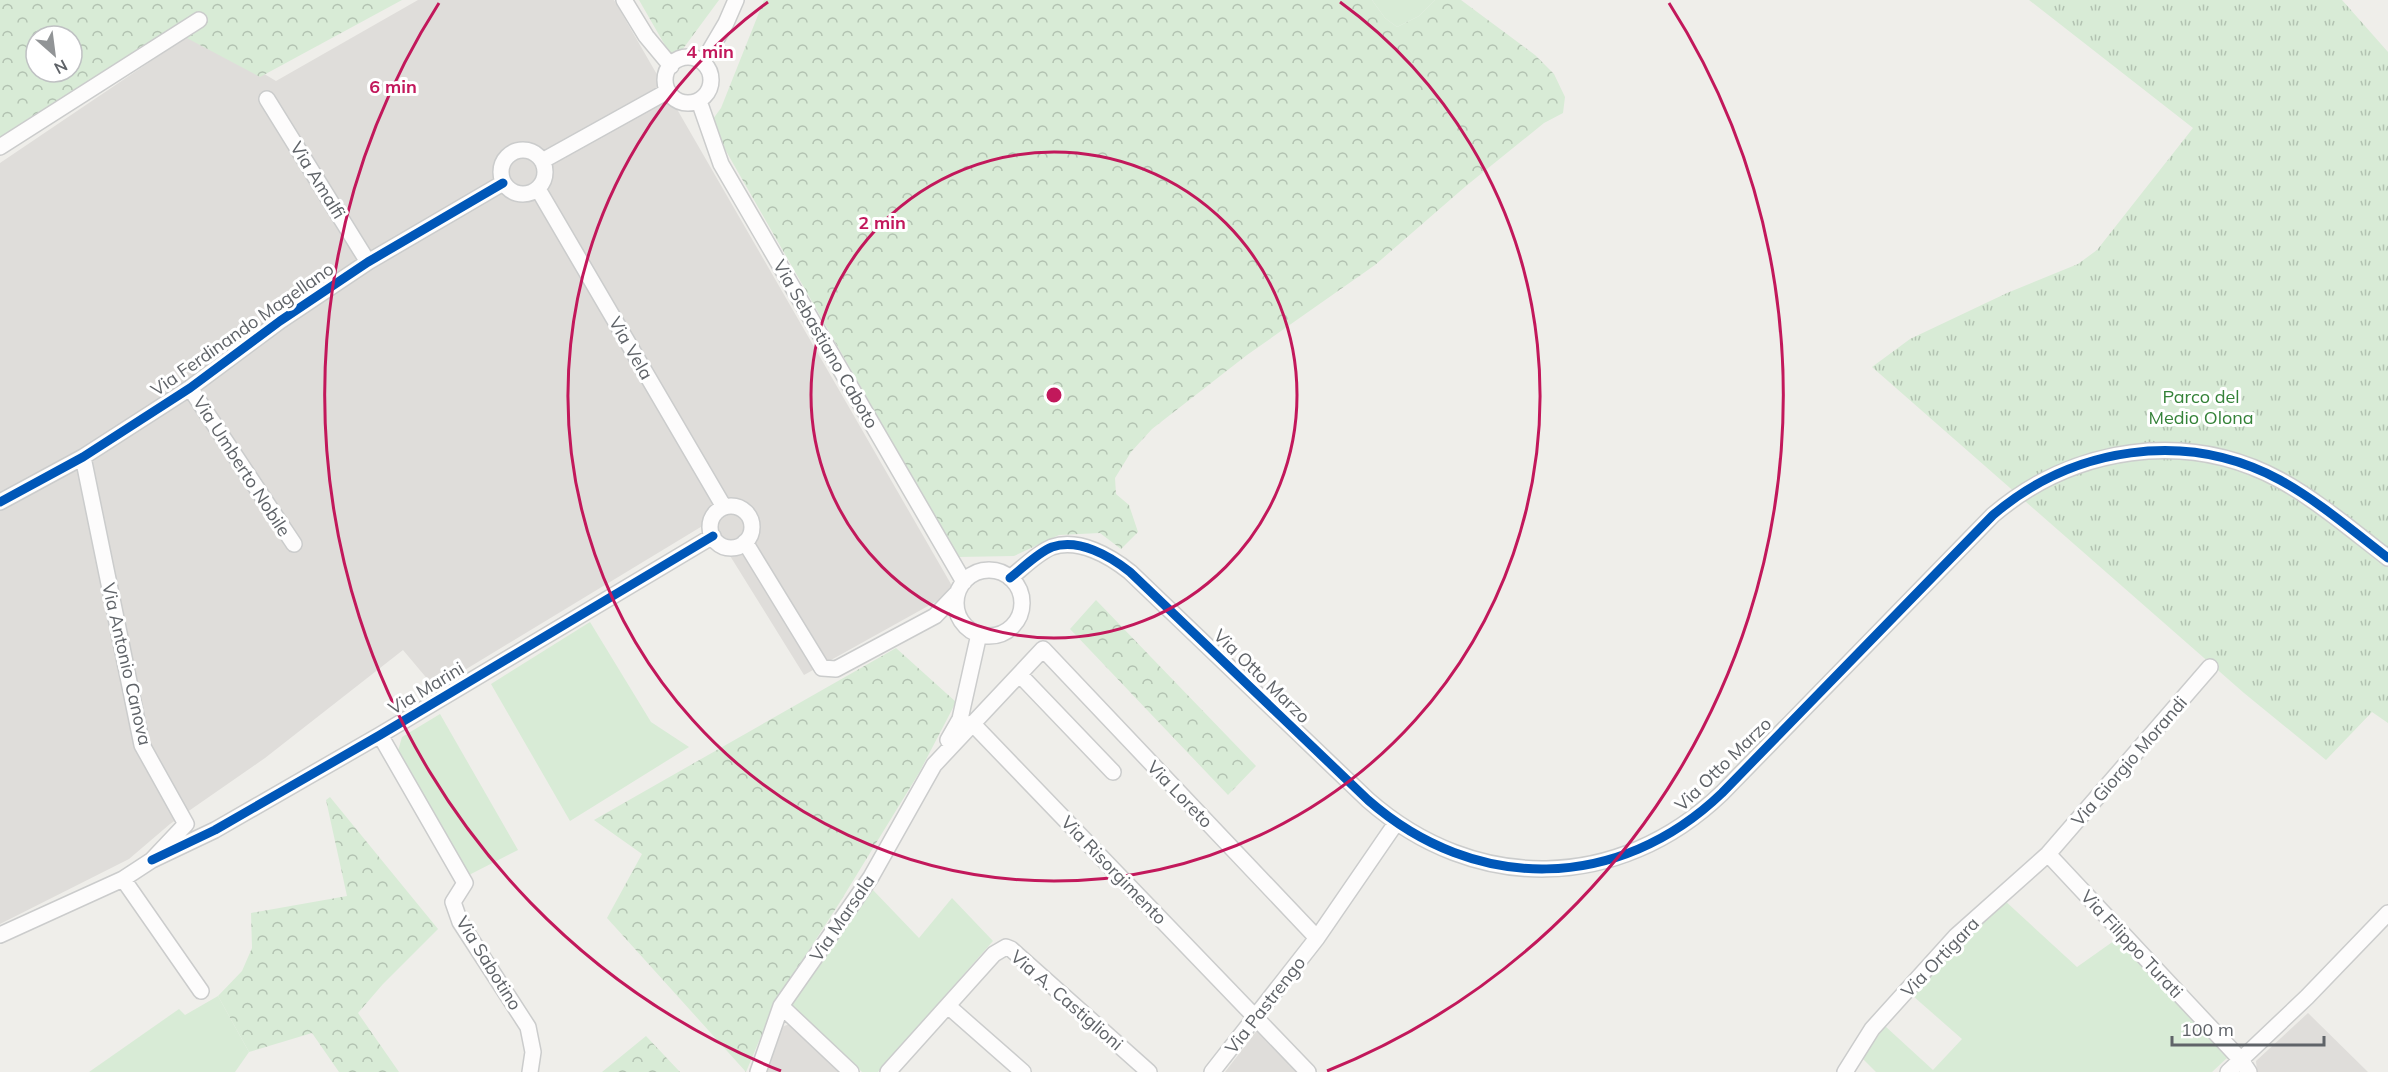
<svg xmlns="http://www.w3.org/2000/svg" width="2388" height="1072" font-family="Mulish,sans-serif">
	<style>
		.industrial { fill: #dfddda }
		.grass { fill: #d8ebd6 }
		.forest { fill: url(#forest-crowns); fill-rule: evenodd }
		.park { fill: url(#park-tufts) }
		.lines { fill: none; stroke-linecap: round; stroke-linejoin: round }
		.minor-casing { stroke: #cbcccc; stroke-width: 18 }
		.minor { stroke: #fdfcfc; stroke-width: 15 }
		.cycleway-casing { stroke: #fff; stroke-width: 13 }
		.cycleway { stroke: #0057b8; stroke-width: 9 }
		.ring { fill: none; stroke: #c2185b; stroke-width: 3 }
		.labels { text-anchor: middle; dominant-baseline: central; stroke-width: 6; stroke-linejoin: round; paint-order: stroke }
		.street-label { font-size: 18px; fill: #5f6368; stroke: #fff }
		.park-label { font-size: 18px; fill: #348238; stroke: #fff }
		.centre { fill: #c2185b; stroke: #fff; stroke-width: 3 }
		.ring-label { font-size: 18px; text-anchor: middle; font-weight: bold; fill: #c2185b; stroke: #fff; stroke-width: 6; stroke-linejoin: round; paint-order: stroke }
	</style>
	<defs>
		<pattern id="forest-crowns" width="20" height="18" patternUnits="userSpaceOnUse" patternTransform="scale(1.5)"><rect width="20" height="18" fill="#d8ebd6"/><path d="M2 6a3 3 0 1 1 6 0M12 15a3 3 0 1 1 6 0" fill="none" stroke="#b2c2b1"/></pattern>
		<pattern id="park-tufts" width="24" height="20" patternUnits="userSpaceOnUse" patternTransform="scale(1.5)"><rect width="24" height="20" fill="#d8ebd6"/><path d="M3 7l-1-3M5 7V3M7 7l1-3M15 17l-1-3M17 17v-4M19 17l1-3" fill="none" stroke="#b2c2b1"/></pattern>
	</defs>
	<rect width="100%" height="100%" fill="#efeeea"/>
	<path class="industrial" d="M418 0H614L955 591 804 675 709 522 435 688 403 650 265 758 170 824 129 859 0 924V163L194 32 276 81Z
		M2308 1013 2368 1072H2257L2256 1061Z
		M789 1024 841 1072H764L780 1028Z
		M1258 1029 1301 1072H1225Z"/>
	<path class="grass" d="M1372 0H1435L1419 16 1397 27 1385 18Z
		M590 622 651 722 689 747 570 821 491 684Z
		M440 714 518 850 469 875 398 751 402 737Z
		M873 890 919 938 952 898 993 941 878 1072H862L790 1004Z
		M2003 899 2077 967 2118 938 2227 1058 2212 1072H1876L1862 1058 1885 1026 1933 1070 1962 1039 1913 996Z
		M218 996 249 1052 235 1072H89L179 1009 185 1015Z"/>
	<path class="forest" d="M0 0H402L260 77 183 36 0 152ZM36 36H72V72H36Z
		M639 0H719L674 61Z
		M764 0H1372L1385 18 1397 27 1419 16 1435 0H1461L1535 55 1554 74 1565 97 1563 113 1544 123 1466 186 1375 265 1247 355 1152 429 1131 452 1115 478 1116 494 1129 505 1138 532 1121 549 1100 533 1059 535 1014 556 958 557 710 123 721 108Z
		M1096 600 1256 766 1228 795 1070 629Z
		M896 648 956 702 919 773 840 902 775 1003 746 1072 607 918 642 854 594 820Z
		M330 797 438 929 383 984 358 1013 399 1072H339L312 1033 249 1052 218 996 242 971 252 948 251 913 347 896 326 800Z
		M646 1036 680 1072H602Z"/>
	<path class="park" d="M2029 0H2342L2388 52V723L2372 712 2326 760 2244 693 1872 367 1910 339 2007 293 2078 264 2097 250 2193 128Z"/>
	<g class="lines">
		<g class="minor-casing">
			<path id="minor" d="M624 0 646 36 671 66
				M665 80a23 23 0 1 1 46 0a23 23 0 1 1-46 0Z
				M703 62 726 23 736 0
				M267 99 368 262
				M699 101 721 164 964 582
				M0 147 199 20
				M501 172a22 22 0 1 1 44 0a22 22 0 1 1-44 0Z
				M542 161 668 91
				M538 189 724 507
				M190 388 294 544
				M0 502 83 457 190 388 280 321 368 262 503 183
				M710 527a21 21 0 1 1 42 0a21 21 0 1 1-42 0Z
				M745 542 822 668 836 669 935 616 957 593
				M956 603a33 33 0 1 1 66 0a33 33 0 1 1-66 0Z
				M1010 578C1023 568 1037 553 1052 547 1079 538 1110 556 1130 572L1368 800C1475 894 1619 892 1722 793L1993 515C2073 447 2185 429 2280 480 2318 501 2353 531 2388 558
				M1020 675 1113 772
				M972 723 1308 1072
				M380 735 465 883 453 902 460 922 528 1027 533 1052 530 1072
				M948 740 960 719 979 634
				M2048 854 2241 1060 2249 1072
				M152 860 215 830 380 735 713 536
				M123 879 201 991
				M0 935 123 879 152 860 186 824 142 745 83 457
				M781 1006 851 1072
				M948 1006 1023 1072
				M758 1072 781 1006 871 877 934 765 1043 649 1317 938
				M888 1072 994 954 1006 947 1011 949 1149 1072
				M1212 1072 1317 938 1396 823
				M1845 1072 1872 1029 1956 936 2048 854 2210 667
				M2228 1072 2307 997 2388 913"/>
		</g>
		<use href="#minor" class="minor"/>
		<g class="cycleway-casing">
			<path id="cycleway" d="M0 502 83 457 190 388 280 321 368 262 503 183
				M1010 578C1023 568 1037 553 1052 547 1079 538 1110 556 1130 572L1368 800C1475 894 1619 892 1722 793L1993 515C2073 447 2185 429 2280 480 2318 501 2353 531 2388 558
				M152 860 215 830 380 735 713 536"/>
		</g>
		<use href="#cycleway" class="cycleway"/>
	</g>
	<g class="ring">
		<circle cx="1054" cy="395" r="243"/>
		<path d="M1340 2A486 486 0 1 1 768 2"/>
		<path d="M781 1071A729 729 0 0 1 439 3M1669 3A729 729 0 0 1 1327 1071"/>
	</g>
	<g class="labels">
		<g class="street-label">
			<text transform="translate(318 180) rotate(58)">Via Amalfi</text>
			<text transform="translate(242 329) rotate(-35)">Via Ferdinando Magellano</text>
			<text transform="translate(826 344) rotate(60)">Via Sebastiano Caboto</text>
			<text transform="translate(631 348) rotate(60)">Via Vela</text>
			<text transform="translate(242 466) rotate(57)">Via Umberto Nobile</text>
			<text transform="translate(127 664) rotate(77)">Via Antonio Canova</text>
			<text transform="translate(1262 676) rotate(44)">Via Otto Marzo</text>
			<text transform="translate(426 688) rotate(-31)">Via Marini</text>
			<text transform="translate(2129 761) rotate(-49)">Via Giorgio Morandi</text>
			<text transform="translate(1723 764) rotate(-44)">Via Otto Marzo</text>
			<text transform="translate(1180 794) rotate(46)">Via Loreto</text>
			<text transform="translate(1114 870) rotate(46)">Via Risorgimento</text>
			<text transform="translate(842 918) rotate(-56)">Via Marsala</text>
			<text transform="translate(2132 944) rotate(47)">Via Filippo Turati</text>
			<text transform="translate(1940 957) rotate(-46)">Via Ortigara</text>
			<text transform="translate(489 963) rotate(58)">Via Sabotino</text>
			<text transform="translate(1067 1000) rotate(41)">Via A. Castiglioni</text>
			<text transform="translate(1265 1005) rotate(-52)">Via Pastrengo</text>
		</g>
		<g class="park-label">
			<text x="2201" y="396">Parco del<tspan x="2201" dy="21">Medio Olona</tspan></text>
		</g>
	</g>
	<circle cx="1054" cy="395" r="9" class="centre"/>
	<g class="ring-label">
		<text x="710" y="58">4 min</text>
		<text x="393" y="93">6 min</text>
		<text x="882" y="229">2 min</text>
	</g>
	<g transform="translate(54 54) rotate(152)"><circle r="28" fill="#ffffff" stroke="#bfc1c3" stroke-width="1.5"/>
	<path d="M0-4.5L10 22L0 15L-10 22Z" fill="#919496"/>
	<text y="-9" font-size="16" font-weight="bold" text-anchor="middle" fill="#5f6368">N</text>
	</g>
	<path d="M2172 1036v9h152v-9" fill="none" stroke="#5f6368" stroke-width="3"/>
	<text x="2181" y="1036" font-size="18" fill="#5f6368" stroke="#ffffff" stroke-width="4.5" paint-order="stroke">100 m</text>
</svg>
